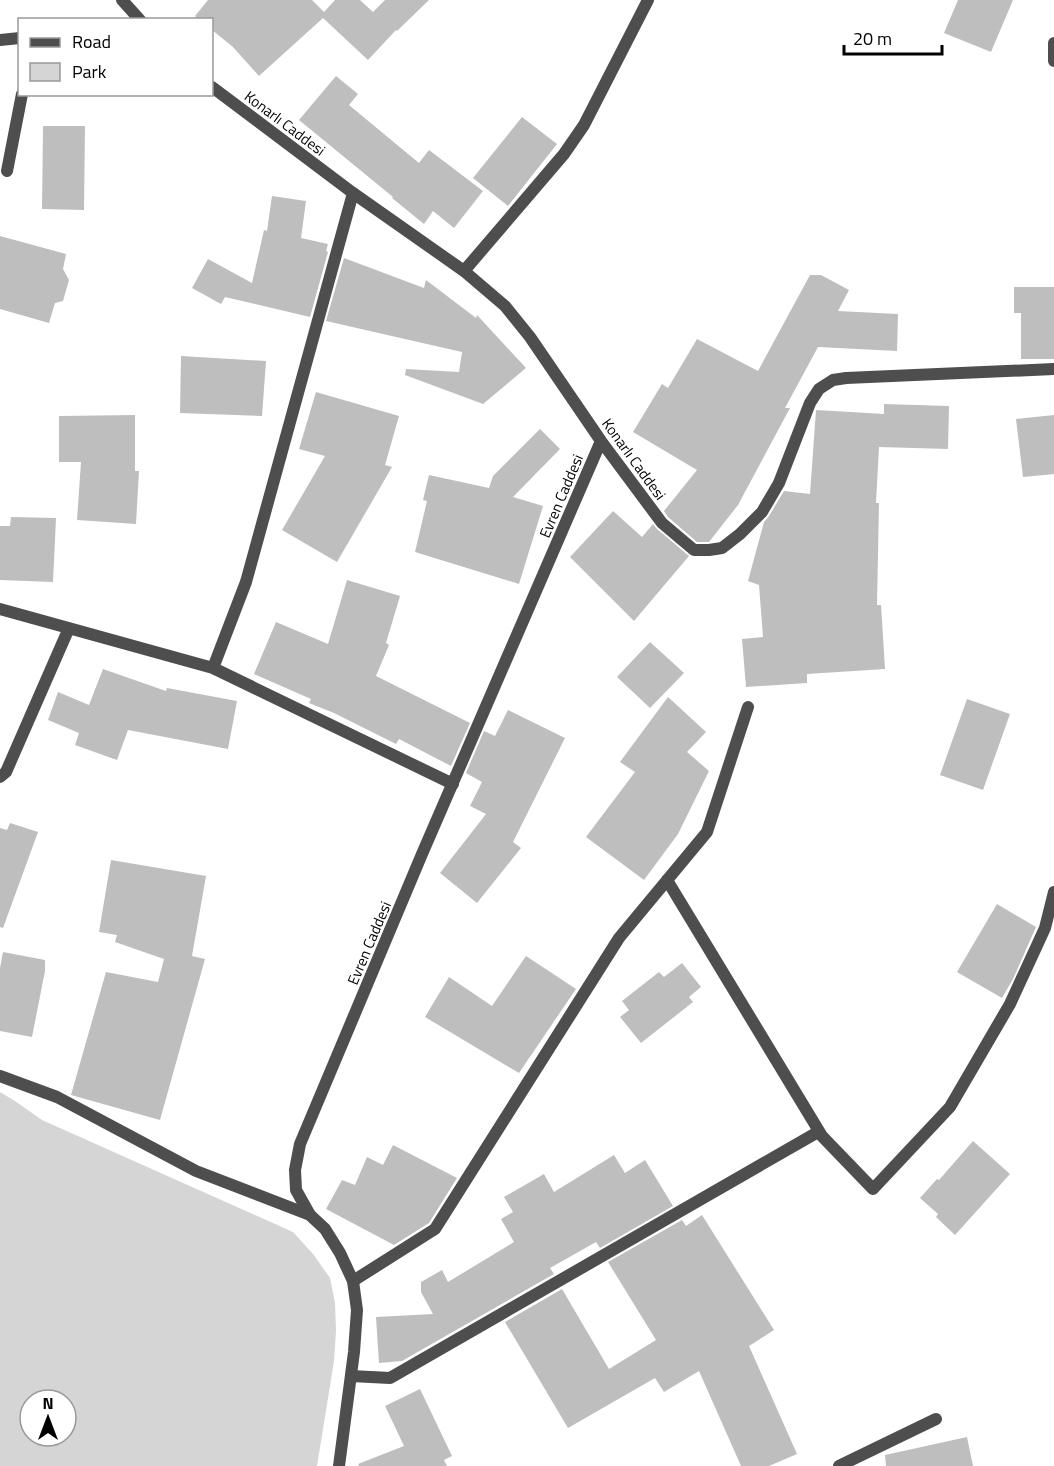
<svg xmlns="http://www.w3.org/2000/svg" width="1054" height="1466" font-family="'Titillium Web',sans-serif">
	<style>
		.green { fill: #d5d5d5; fill-rule: evenodd }
		.building { fill: #bebebe }
		.lines { fill: none; stroke-linecap: round; stroke-linejoin: round }
		.minor { stroke: #4e4e4e; stroke-width: 12 }
		.tertiary { stroke: #4e4e4e; stroke-width: 12 }
		.labels { text-anchor: middle; dominant-baseline: central; stroke-width: 4.5; stroke-linejoin: round; paint-order: stroke }
		.street-label { font-size: 15px; fill: #000; stroke: #fff }
	</style>
	<rect width="100%" height="100%" fill="#fff"/>
	<path class="green" d="M0 1092 15 1101 42 1120 293 1232 313 1254 330 1278 335 1303 336 1331 334 1361 317 1466H0ZM30 1400H66V1436H30Z"/>
	<path class="building" d="M208 0H312L324 12 335 0H360L373 12 385 0H429L397 31 396 30 368 60 323 18 259 76 233 47 212 30V20H199L195 16Z
		M958 0H1013L991 52 944 33Z
		M336 76 358 94 349 105 419 163 429 150 483 191 454 228 433 211 424 224 392 198 393 197 299 120Z
		M522 117 557 144 508 206 473 178Z
		M43 126H85L84 210 42 209Z
		M272 196 306 201 301 238 328 244 326 251 328 252 310 317 225 297 221 304 192 288 208 259 252 283 264 230 267 231Z
		M0 236 66 254 63 269 69 280 63 301 55 303 49 323 0 309Z
		M344 258 424 288 426 280 476 318 477 315 526 368 483 404 405 375 406 369 459 372 462 352 326 321Z
		M810 275H821L849 290 838 311 898 314 897 351 818 347 785 408H790L738 505 709 542H697L668 517 664 511 697 470 633 432 662 384 668 388 697 339 758 371Z
		M1014 287H1054V359H1021V313H1014Z
		M181 356 266 361 262 416 180 413Z
		M316 392 399 416 385 465 392 467 337 562 282 530 325 456 299 449Z
		M884 404 949 406 948 449 879 447 876 503H879L877 605H881L885 669 807 674V683L746 687 742 639 763 637 759 585 748 581 764 522 769 516 784 491 810 494 816 410 884 414Z
		M135 415V471H139L136 524 77 520 81 462H59V416Z
		M1054 415V474L1023 477 1016 419Z
		M540 429 560 449 513 497 543 506 519 584 415 552 427 501 423 500 429 475 489 488 493 476Z
		M613 511 642 537 653 524 657 529 689 556 634 621 570 557Z
		M11 517 56 518 53 582 0 580V526H10Z
		M347 580 400 596 386 643 389 645 376 676 470 723 451 766 399 739 396 744 334 713 309 703 311 699 254 674 276 622 328 644Z
		M650 642 684 673 650 708 617 677Z
		M103 669 166 691 167 688 237 701 228 749 128 730 117 760 75 745 79 733 48 720 58 692 89 705Z
		M668 697 706 732 687 752 709 771 678 834 644 880 586 837 635 772 620 762Z
		M967 699 1010 714 983 790 940 775Z
		M508 710 565 738 513 842 521 848 477 903 440 873 486 814 470 806 482 782 466 773 484 731 495 736Z
		M10 823 38 832 3 928 0 927V828L7 830Z
		M111 860 206 876 192 956 205 959 160 1120 71 1095 106 972 158 982 164 959 115 942 117 935 99 932Z
		M997 904 1036 927 1013 979 1002 998 957 972Z
		M3 952 45 960V971L32 1037 0 1031V968Z
		M526 956 576 989 519 1073 425 1017 449 977 492 1006Z
		M682 963 701 987 689 997 693 1002 641 1043 620 1017 629 1010 622 1001 659 972 664 977Z
		M973 1141 1010 1174 955 1235 936 1217 938 1214 920 1198 937 1179 939 1180Z
		M393 1145 457 1178 429 1223 394 1245 326 1209 342 1180 355 1185 367 1157 383 1165Z
		M614 1155 625 1173 645 1160 673 1206 600 1248 596 1242 550 1268 554 1274 402 1361 379 1363 376 1317 433 1314 421 1292V1282L442 1270 448 1282 514 1242 501 1219 513 1212 504 1197 544 1174 554 1192Z
		M702 1215 774 1330 749 1346 797 1454 769 1466H741L699 1371 664 1392 655 1378 568 1428 505 1322 562 1289 609 1369 656 1340 608 1262 682 1220 686 1226Z
		M420 1389 452 1456 444 1460 447 1466H359L358 1464 404 1446 385 1406Z
		M967 1437 973 1466H886L885 1455Z"/>
	<g class="lines">
		<path class="minor" d="M0 40 20 38
			M1054 43V61
			M7 171 22 94
			M464 271 564 154 584 125 648 0
			M0 609 213 668 453 784
			M213 668 246 582 353 193
			M0 777 6 772 69 628
			M667 880 822 1136
			M0 1076 57 1097 196 1171 310 1215
			M353 1281 435 1229 619 938 707 832 748 707
			M351 1376 390 1378 818 1132 873 1189 950 1107 1010 1004 1045 928 1054 892
			M839 1466 936 1419"/>
		<path class="tertiary" d="M122 0 140 20
			M212 87 353 193 464 271 505 306 530 337 601 441 662 523 694 550H709L722 548 740 534 762 512 779 483 810 403 819 389 833 380 846 378 1054 369
			M339 1466 354 1352 357 1310 353 1281 340 1253 325 1229 310 1215 296 1190 295 1170 300 1144 422 854 601 441"/>
	</g>
	<g class="labels">
		<g class="street-label">
			<text transform="translate(285 123) rotate(37)">Konarlı Caddesi</text>
			<text transform="translate(634 459) rotate(54)">Konarlı Caddesi</text>
			<text transform="translate(561 496) rotate(-67)">Evren Caddesi</text>
			<text transform="translate(369 943) rotate(-67)">Evren Caddesi</text>
		</g>
	</g>
	<rect x="18" y="18" width="195" height="78" fill="#ffffff" stroke="#999999" stroke-width="1.5"/>
	<rect x="30" y="38" width="30" height="9" fill="#4e4e4e" stroke="#999999" stroke-width="1.5"/>
	<text x="72" y="48" font-size="18" fill="#000000">Road</text>
	<rect x="30" y="63" width="30" height="18" fill="#d5d5d5" stroke="#999999" stroke-width="1.5"/>
	<text x="72" y="78" font-size="18" fill="#000000">Park</text>
	<g transform="translate(48 1418)"><circle r="28" fill="#ffffff" stroke="#999999" stroke-width="1.5"/>
	<path d="M0-4.5L10 22L0 15L-10 22Z" fill="#000000"/>
	<text y="-9" font-size="16" font-weight="bold" text-anchor="middle" fill="#000000">N</text>
	</g>
	<path d="M844 45v9h98v-9" fill="none" stroke="#000000" stroke-width="3"/>
	<text x="853" y="45" font-size="18" fill="#000000" stroke="#ffffff" stroke-width="4.5" paint-order="stroke">20 m</text>
</svg>
